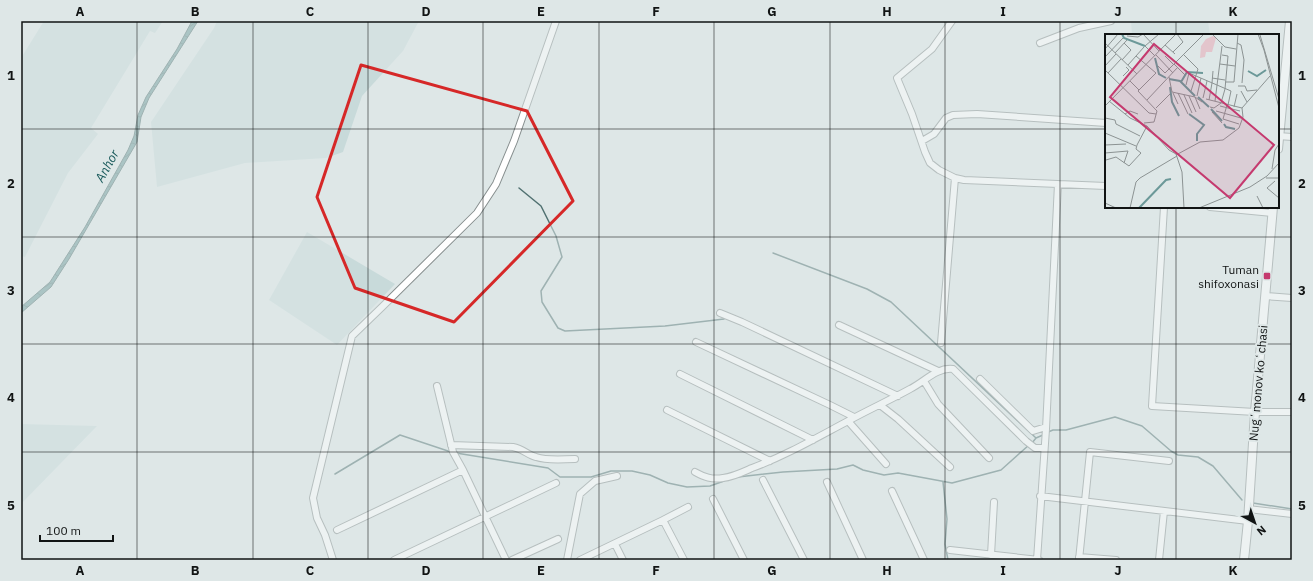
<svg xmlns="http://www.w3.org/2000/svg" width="1313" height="581" font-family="'IBM Plex Sans',sans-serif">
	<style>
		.built { fill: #c8dada }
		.water { fill: url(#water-waves); stroke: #517171 }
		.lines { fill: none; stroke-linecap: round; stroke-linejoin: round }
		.stream { stroke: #517171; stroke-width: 1.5 }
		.minor-casing { stroke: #878f8f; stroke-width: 8 }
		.major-casing { stroke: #878f8f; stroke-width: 10 }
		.minor { stroke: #fff; stroke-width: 6 }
		.major { stroke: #fff; stroke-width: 8 }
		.marked { fill: none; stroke: #d62828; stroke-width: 3; stroke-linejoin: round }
		.grid { fill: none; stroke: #111414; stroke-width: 1; stroke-opacity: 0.55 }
		.poi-dot { fill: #c53a6f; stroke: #dee7e7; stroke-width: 1.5 }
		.labels { text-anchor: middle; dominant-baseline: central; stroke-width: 4; stroke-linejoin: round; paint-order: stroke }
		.poi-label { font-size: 12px; fill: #111414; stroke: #dee7e7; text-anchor: end }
		.street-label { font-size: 12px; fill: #111414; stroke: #dee7e7 }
		.water-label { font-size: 13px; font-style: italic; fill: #195a5b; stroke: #dee7e7 }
		.inset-river { fill: none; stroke: #6c9999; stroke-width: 2 }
		.inset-road { fill: none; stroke: #8c9393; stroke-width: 1 }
		.view { fill: #c53a6f; fill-opacity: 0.15; stroke: #c53a6f; stroke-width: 2 }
		.inset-edge { fill: none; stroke: #111414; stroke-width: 2 }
		.neatline { fill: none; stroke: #111414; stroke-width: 1.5 }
		.grid-label { font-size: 13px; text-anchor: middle; font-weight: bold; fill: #111414 }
	</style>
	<defs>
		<pattern id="water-waves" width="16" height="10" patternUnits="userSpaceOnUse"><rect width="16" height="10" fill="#6c9999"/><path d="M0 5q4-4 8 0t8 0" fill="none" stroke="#577c7c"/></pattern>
	</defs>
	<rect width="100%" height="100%" fill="#dee7e7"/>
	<path class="built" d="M44 21H163L155 33 150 31 91 128 98 134 68 173 25 257 21 256V58Z
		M217 21H419L403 51 362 96 343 152 326 158 245 163 157 187 151 122 214 28Z
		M1131 21H1208L1210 35H1132Z
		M307 232 395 284 337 345 269 300Z
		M21 424 97 426 21 504Z"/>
	<path class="water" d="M192 21H198L149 98 141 117 137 142 69 259 51 287 21 313V307L50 282 85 227 128 150 134 136 138 115 146 97 177 49Z"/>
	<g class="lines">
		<path class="stream" d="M519 188 541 206 556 236 562 257 541 291 542 302 558 328 565 331 665 326 724 319
			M773 253 867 289 891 302 1036 438 1043 435
			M1048 432 1053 430H1066L1115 417 1142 426 1171 451 1178 455 1198 457 1213 466 1242 500
			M1032 443 1036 438
			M456 453 548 468 560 477H591L611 471H632L650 475 668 483 687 487 710 486 724 481
			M335 474 400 435 451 452
			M738 477 783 472 837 469 853 465 863 470 884 475 898 473 952 483 1001 470 1029 445
			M943 482 947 519 945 544 948 560
			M1253 503 1292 509"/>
		<g class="minor-casing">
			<path id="minor" d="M952 21 932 49 897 78 912 114 925 152 930 163 939 170 955 178 964 180 1106 186
				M1040 43 1079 28 1111 21
				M1278 136 1292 137
				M922 141 934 134 946 118 953 115 977 114 1106 123
				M1164 207 1152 406 1255 412H1292
				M1210 207 1273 213
				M1265 296 1292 298
				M720 313 742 322 898 396
				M839 325 938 371
				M696 342 830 405 854 417
				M941 343 955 178
				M680 374 813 440
				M980 379 1033 431 1046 427
				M924 381 938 404 989 458
				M437 386 453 452 463 470
				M880 405 898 419 950 467
				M667 410 770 461
				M848 421 886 464
				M451 445 513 447C523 449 528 455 536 457 548 461 563 459 575 459
				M695 472C704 477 712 480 723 478 733 477 743 472 752 468 785 456 816 438 848 421 868 410 890 400 910 389 924 382 937 367 953 369L1026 441 1035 448H1044
				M763 480 804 560
				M827 482 863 560
				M892 491 924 560
				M1040 496 1248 521
				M713 499 744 560
				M1248 509 1292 514
				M663 520 684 560
				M337 530 463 470 506 560
				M615 544 623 560
				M950 550 1039 560
				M991 555 994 502
				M1079 557 1116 560
				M333 560 325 535 317 518 313 498 352 336 382 307 477 213 496 184 514 141 556 21
				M394 560 556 483
				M512 560 558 539
				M567 560 580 494 595 481 617 476
				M580 560 663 520 688 507
				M1037 560 1046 429 1058 184
				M1079 560 1090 452 1169 461
				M1159 560 1164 511"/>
		</g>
		<g class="major-casing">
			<path id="major" d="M1278 149 1290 21
				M1244 560 1248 521 1255 412 1273 207"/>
		</g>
		<use href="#minor" class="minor"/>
		<use href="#major" class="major"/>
	</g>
	<path d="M0 0H1313V581H0ZM361 65 527 111 573 201 454 322 355 288 317 197Z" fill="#dee7e7" fill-opacity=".55" fill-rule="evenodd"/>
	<path class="marked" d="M361 65 527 111 573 201 454 322 355 288 317 197Z"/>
	<path class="grid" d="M137 21V560M253 21V560M368 21V560M483 21V560M599 21V560M714 21V560M830 21V560M945 21V560M1060 21V560M1176 21V35M21 129H1106M1278 129H1292M1176 207V560M21 237H1292M21 344H1292M21 452H1292"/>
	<rect class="poi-dot" x="1263" y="272" width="8" height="8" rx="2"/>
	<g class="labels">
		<g class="poi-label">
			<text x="1259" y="269">Tuman<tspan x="1259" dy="14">shifoxonasi</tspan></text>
		</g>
		<g class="street-label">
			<text transform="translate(1258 383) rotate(-85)">Nugʻmonov koʻchasi</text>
		</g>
		<g class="water-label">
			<text transform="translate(107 166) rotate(-61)">Anhor</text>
		</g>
	</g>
	<g transform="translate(1105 34)">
		<rect width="174" height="174" fill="#dee7e7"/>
		<path d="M108 2 111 4 107 18H101L100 23 95 24 96 12 101 5Z" fill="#e3c5cc"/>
		<path class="inset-river" d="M17 0 19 4 40 12M50 24 54 40 61 44M143 37 152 42 161 36M64 45 75 47 90 62M76 48 82 38 98 39M65 53 67 68 74 82M93 63 104 73M106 75 117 87M84 80 99 91 92 100V107M119 90 121 93 130 95M34 174 61 146 66 145"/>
		<path class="inset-road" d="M38 0 54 17M107 0 120 13 131 15M153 0 159 16 174 74M155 1 174 65M22 2 33 3 38 0M0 9 32 40M132 9 136 11 139 26 137 49M60 11 70 20M0 15 13 0M68 18 78 8 72 0M10 19 22 6M51 21 68 39M79 21 93 35 86 57M31 22 51 39 33 57 52 77 49 88 39 89M50 22 40 12 54 0M60 22 69 31M0 23 18 4M17 26 26 16 19 9M69 30 80 41M115 30 130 32M23 31 39 13M0 32 11 20M53 32 60 39 99 0M0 36 44 79 51 80M3 39 16 25M18 42 24 36 21 33M64 43 67 58 90 63 97 68M107 44 120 46M25 47 34 56M120 48H129L133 0M107 49 108 37M81 51 84 39 126 57 123 71M133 52H140L142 57 152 56M136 57 142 68M68 59 73 70M73 59 83 80M79 61 87 79M84 62 91 78M92 62 96 44M90 63 95 75M98 64 102 47M101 65 137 74M42 66 73 33M104 66 107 49M4 67 25 84 42 92 64 116 71 120 77 138 79 174M110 67 117 12M122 71 118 85 134 90M0 72 71 0M115 72 135 77M105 73 109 74 116 69 120 55 123 22 117 21M129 73 132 60M51 74 65 60M111 77 136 84M107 78 117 89M20 80 25 77 33 80M0 84 10 86 11 90 35 102M0 99 31 112M0 111 21 110M0 119 23 117 19 129M71 121 95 108 118 106 134 94 138 83 137 74 165 42M1 126 11 123 24 132 36 119 31 115 32 111 42 92M167 135 170 116 174 110M161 144H174M0 146V126M170 147 162 154 174 164M152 162 158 174M0 169 11 174M25 174 31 148 35 144 72 122M94 174 145 153 162 142 174 129"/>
		<path class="view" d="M49 10 169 111 125 164 5 63Z"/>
		<rect width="174" height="174" class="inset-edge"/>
	</g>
	<rect width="1313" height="581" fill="none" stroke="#dee7e7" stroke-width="44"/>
	<g transform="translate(1255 523) rotate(140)" stroke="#dee7e7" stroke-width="3" paint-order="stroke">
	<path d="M0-3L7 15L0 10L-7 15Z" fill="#111414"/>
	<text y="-6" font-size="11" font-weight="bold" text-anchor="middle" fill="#111414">N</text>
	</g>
	<path d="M40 535v6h73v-6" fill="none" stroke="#111414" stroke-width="2"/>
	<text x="46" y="535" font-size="12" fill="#111414" stroke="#dee7e7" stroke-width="3" paint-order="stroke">100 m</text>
	<rect x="22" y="22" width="1269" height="537" class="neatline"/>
	<g class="grid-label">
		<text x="80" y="16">A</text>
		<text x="195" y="16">B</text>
		<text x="310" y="16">C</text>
		<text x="426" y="16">D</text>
		<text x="541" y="16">E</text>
		<text x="656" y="16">F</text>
		<text x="772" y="16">G</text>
		<text x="887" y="16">H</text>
		<text x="1003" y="16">I</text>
		<text x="1118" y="16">J</text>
		<text x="1233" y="16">K</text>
		<text x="11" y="80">1</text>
		<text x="1302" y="80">1</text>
		<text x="11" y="188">2</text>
		<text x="1302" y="188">2</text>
		<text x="11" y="295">3</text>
		<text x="1302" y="295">3</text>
		<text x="11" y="402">4</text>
		<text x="1302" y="402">4</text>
		<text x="11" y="510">5</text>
		<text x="1302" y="510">5</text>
		<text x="80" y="575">A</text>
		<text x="195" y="575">B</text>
		<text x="310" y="575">C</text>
		<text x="426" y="575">D</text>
		<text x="541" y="575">E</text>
		<text x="656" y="575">F</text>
		<text x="772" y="575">G</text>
		<text x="887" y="575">H</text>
		<text x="1003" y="575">I</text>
		<text x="1118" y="575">J</text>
		<text x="1233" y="575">K</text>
	</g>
</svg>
